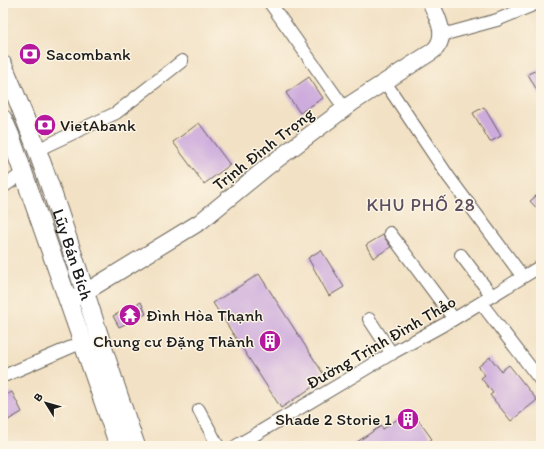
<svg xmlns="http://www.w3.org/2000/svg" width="544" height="449" font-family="Itim,sans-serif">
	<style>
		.building { fill: #cdabdd }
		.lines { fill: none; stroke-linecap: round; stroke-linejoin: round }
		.minor-casing { stroke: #676157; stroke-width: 14 }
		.tertiary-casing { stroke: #676157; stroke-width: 18 }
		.secondary-casing { stroke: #676157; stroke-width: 20 }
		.minor { stroke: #fff; stroke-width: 12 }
		.tertiary { stroke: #fff; stroke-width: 16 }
		.secondary { stroke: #fff; stroke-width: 18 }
		.labels { text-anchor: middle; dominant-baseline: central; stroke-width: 3; stroke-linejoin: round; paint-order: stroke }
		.poi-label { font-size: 17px; fill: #1c1c1c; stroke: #fcf5e5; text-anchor: start }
		.street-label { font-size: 17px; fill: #1c1c1c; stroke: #fcf5e5 }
		.neighbourhood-label { font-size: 18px; letter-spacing: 1px; fill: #5a4e60; stroke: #fcf5e5 }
	</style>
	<rect width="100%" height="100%" fill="#fcf5e5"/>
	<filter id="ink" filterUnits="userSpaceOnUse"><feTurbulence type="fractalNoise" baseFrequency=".025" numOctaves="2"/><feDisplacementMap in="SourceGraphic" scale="8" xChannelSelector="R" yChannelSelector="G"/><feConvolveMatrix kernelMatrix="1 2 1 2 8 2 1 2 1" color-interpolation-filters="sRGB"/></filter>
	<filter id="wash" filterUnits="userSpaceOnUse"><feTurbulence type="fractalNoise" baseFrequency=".012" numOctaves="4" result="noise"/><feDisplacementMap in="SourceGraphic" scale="16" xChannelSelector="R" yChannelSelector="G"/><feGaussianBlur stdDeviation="0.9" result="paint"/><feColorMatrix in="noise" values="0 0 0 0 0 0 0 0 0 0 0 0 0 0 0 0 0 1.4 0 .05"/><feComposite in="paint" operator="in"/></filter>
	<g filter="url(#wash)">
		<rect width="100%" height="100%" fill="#f2e1c4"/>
		<g id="blocks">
			<path class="building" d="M541 68V98L528 74Z
				M309 77 323 98 300 113 286 93Z
				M484 107 501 136 490 142 473 113Z
				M199 123 230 165 204 184 173 142Z
				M541 192V213L530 201Z
				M383 235 391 247 373 258 366 245Z
				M321 250 344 287 329 296 308 258Z
				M259 274 326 378 281 408 213 303Z
				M141 302 146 314 119 327 113 316Z
				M490 357 501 371 509 365 537 400 511 421 490 395 493 393 481 378 485 375 478 367Z
				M12 392 22 412 3 423V396Z
				M411 410 432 439 422 446H351L381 426 383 429Z"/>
		</g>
	</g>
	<g filter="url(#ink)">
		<use href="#blocks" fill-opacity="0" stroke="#676157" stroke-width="1"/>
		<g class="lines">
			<g class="minor-casing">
				<path id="minor" d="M270 3 345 109
					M442 35 497 20 538 3
					M385 82 448 176 523 277
					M37 150 116 113 182 61
					M3 187 23 173
					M390 233 454 319
					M461 255 492 296
					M481 303 541 381
					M369 319 392 354
					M6 375 83 342
					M199 410 218 446
					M236 446 394 352 454 319 541 266"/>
			</g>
			<g class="tertiary-casing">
				<path id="tertiary" d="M74 299 200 222 267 167 352 103 433 51C449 37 438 19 431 3"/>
			</g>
			<g class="secondary-casing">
				<g id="secondary">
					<path id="s1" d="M3 65C57 188 91 320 136 446"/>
					<path d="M3 119 10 135 119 446"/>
				</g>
			</g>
			<use href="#minor" class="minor"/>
			<use href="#tertiary" class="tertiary"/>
			<use href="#secondary" class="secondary"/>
		</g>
	</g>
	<defs>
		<g id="bank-disc" transform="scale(1.15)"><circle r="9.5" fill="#b5179e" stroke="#fcf5e5"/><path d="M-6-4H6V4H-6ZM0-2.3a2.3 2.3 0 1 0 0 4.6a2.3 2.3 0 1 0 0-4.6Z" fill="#fff"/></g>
		<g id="temple-disc" transform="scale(1.15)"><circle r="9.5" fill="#b5179e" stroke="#fcf5e5"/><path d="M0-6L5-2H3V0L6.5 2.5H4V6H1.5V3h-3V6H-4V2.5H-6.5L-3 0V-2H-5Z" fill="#fff"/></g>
		<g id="building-disc" transform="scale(1.15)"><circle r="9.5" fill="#b5179e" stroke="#fcf5e5"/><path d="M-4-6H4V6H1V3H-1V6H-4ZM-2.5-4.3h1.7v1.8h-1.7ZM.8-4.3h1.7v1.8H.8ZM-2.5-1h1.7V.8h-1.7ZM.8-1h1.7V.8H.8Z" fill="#fff"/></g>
	</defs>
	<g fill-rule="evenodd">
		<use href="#bank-disc" x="30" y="54"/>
		<use href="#bank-disc" x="45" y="125"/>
		<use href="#temple-disc" x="130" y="315"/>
		<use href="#building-disc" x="270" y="341"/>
		<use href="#building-disc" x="408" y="419"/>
	</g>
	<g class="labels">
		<g class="poi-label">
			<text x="46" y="54">Sacombank</text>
			<text x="60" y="125">VietAbank</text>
			<text x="146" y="315">Đình Hòa Thạnh</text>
			<text x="254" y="341" text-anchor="end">Chung cư Đặng Thành</text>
			<text x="392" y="419" text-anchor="end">Shade 2 Storie 1</text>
		</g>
		<g class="street-label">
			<text transform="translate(263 149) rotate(-38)">Trịnh Đình Trọng</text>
			<text stroke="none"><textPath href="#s1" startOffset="202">Lũy Bán Bích</textPath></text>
			<text transform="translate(381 342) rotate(-30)">Đường Trịnh Đình Thảo</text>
		</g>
		<g class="neighbourhood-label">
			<text x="421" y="205">KHU PHỐ 28</text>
		</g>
	</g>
	<rect width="544" height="449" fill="none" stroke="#fcf5e5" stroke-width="16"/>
	<g transform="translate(46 403) rotate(307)" stroke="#fcf5e5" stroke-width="3" paint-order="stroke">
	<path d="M0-3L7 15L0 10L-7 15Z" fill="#1c1c1c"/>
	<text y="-6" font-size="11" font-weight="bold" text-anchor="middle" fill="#1c1c1c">B</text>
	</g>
</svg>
